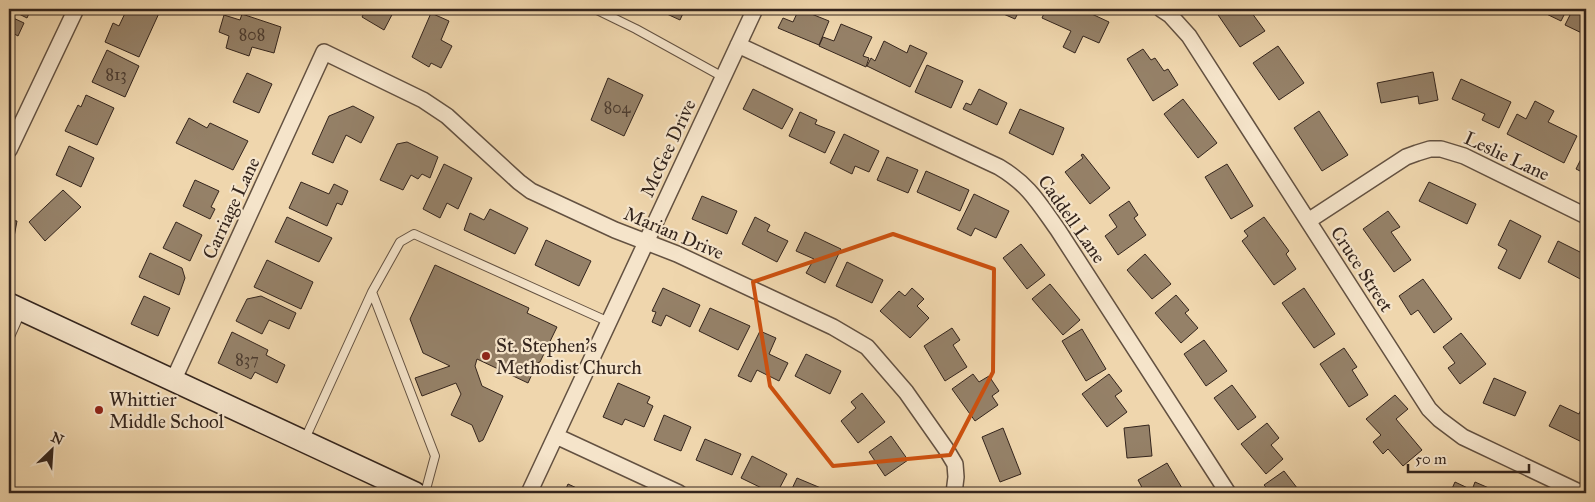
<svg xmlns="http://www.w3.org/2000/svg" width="1595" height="502" font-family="'IM FELL Great Primer',serif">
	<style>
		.building { fill: #958168; stroke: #34251d }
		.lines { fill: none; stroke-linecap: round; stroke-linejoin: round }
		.lane-casing { stroke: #635141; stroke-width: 10 }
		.street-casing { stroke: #635141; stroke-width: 18 }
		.secondary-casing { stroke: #34251d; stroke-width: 24 }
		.lane { stroke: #f5e4ca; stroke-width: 8 }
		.street { stroke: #f5e4ca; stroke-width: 15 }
		.secondary { stroke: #f5e4ca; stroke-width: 21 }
		.marked { fill: none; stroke: #cd510f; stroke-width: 4; stroke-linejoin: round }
		.poi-dot { fill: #8f2418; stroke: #f5e4ca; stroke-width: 2 }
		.labels { text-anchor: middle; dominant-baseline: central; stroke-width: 4.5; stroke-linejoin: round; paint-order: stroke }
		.number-label { font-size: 16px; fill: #4c3c30 }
		.street-label { font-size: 19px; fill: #34251d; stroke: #f5e4ca }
		.poi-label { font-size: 19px; fill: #34251d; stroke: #f5e4ca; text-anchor: start }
	</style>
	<rect width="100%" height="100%" fill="#efd6ad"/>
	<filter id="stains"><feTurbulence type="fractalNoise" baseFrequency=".004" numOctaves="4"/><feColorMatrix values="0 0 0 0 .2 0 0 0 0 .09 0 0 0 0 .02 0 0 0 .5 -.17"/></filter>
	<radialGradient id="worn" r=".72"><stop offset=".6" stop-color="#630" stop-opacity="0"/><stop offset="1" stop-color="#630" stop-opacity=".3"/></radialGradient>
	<path class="building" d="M9 9H31L27 18Z
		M127 9H156L160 11 139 57 105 42 113 23 119 26Z
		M366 9H395L384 30 362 17Z
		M656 9H685L680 20Z
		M799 9 829 21 819 45 778 28 783 18 793 22Z
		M992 9H1020L1015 19Z
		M1046 9H1081L1109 22 1099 43 1083 36 1075 53 1063 47 1071 31 1042 18Z
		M1214 9H1249L1265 31 1240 47Z
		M1536 9H1567L1561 21Z
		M1573 9H1586V35L1565 25Z
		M431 13 449 21 441 40 452 46 441 68 431 63 429 67 412 57Z
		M242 14 281 27 274 53 252 47 249 56 226 48 229 36 219 32 224 15 240 20Z
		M9 16 24 23 18 36 9 31Z
		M841 24 872 37 863 56 869 58 866 67 819 46 823 37 834 41Z
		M884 41 907 53 910 45 927 53 910 87 867 66 871 58 875 61Z
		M1278 46 1304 83 1279 100 1253 63Z
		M1143 49 1151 60 1155 58 1164 71 1168 69 1178 85 1153 101 1127 59Z
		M107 50 139 66 125 97 92 82Z
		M927 65 963 81 951 108 915 92Z
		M1433 72 1438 100 1419 104 1418 96 1381 103 1377 83Z
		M247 73 272 84 259 113 233 102Z
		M608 78 643 95 624 136 591 120Z
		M1461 79 1511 102 1499 128 1482 120 1485 114 1452 99Z
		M753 89 793 109 782 129 743 109Z
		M979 89 1007 103 997 125 963 109 966 103 971 105Z
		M86 95 114 108 97 145 65 131 78 105 81 107Z
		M1183 99 1217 143 1198 158 1164 114Z
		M1535 101 1554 111 1548 122 1577 136 1564 163 1507 134 1517 114 1526 119Z
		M353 106 374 117 361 143 346 135 333 163 312 154 329 116Z
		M1020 109 1064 128 1053 155 1009 133Z
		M1319 111 1348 155 1322 171 1294 128Z
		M800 112 817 120 815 124 835 132 825 153 789 136Z
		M189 118 207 128 210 123 248 141 233 170 176 143Z
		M844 134 879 151 869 172 855 166 852 174 830 163Z
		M407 142 438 157 430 178 422 174 418 179 411 175 403 190 380 180 397 144Z
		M69 146 94 158 81 187 56 175Z
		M1586 149V174L1576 169Z
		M1083 154 1110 188 1090 204 1065 172 1083 158 1081 155Z
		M887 157 918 170 908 193 877 180Z
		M444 164 472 178 458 209 447 203 440 218 423 209Z
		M1227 164 1253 206 1231 219 1205 177Z
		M926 171 969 190 960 211 917 192Z
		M195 180 219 191 211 207 215 209 210 219 183 206Z
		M301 182 329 194 334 184 348 191 342 205 337 203 327 226 289 208Z
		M1429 182 1476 204 1467 224 1419 201Z
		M63 190 81 207 45 241 29 222Z
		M974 194 1009 211 996 238 975 228 971 236 957 229Z
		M702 196 737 211 727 234 692 219Z
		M1129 201 1138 215 1134 218 1146 235 1118 255 1105 236 1117 227 1109 215Z
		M490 209 528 228 515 254 464 230 470 213 484 220Z
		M1388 211 1400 227 1391 232 1411 260 1394 272 1363 229Z
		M287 217 332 238 319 262 275 242Z
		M755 217 770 225 767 231 788 241 777 262 742 244Z
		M1264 217 1289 251 1286 254 1296 269 1274 285 1242 241 1248 236 1244 231Z
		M9 220 17 221 12 248 9 247Z
		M1510 220 1541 236 1520 279 1498 268 1507 250 1498 245Z
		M176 222 202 235 190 261 163 248Z
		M805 232 841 249 825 283 806 273 814 259 796 251Z
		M546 240 591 261 579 286 535 265Z
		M1558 241 1586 255V282L1548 262Z
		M1021 244 1045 275 1027 289 1003 258Z
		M150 253 182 268 185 278 179 295 139 277Z
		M1145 254 1171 284 1152 299 1127 270Z
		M267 260 313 282 301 309 254 287Z
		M847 262 883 280 872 303 836 286Z
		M435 265 529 308 527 313 557 327 540 362 537 363 528 383 477 359 475 366 482 386 503 396 483 440 479 442 472 425 451 415 461 394 456 383 422 396 415 378 450 366 423 353 410 319Z
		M1423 279 1452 319 1434 333 1418 310 1411 315 1399 296Z
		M1050 284 1080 320 1063 335 1032 299Z
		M663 288 700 305 690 327 666 315 661 326 652 322 656 312 652 311Z
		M912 288 924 299 917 306 929 318 910 338 880 311 899 291 905 296Z
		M1304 288 1335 334 1314 348 1282 303Z
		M1176 295 1189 310 1185 313 1198 328 1181 343 1155 313Z
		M144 296 170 308 158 336 131 324Z
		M261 296 296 313 289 329 269 320 262 334 236 321 247 299Z
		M710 308 750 326 738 350 699 331Z
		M952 328 960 340 953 345 967 367 945 381 924 346Z
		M1082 329 1106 369 1086 381 1062 341Z
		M760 331 776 338 769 354 788 363 779 381 757 370 751 382 738 376Z
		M232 332 268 350 266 355 285 365 277 383 255 372 251 379 218 363Z
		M1461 333 1486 364 1460 384 1448 368 1455 363 1443 347Z
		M1204 340 1227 371 1206 386 1184 354Z
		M1344 348 1357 367 1352 370 1368 395 1349 407 1320 364Z
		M806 354 841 371 830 394 795 376Z
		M973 374 979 382 989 376 999 391 992 396 998 405 975 421 952 389Z
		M1109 374 1122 391 1115 396 1127 412 1107 427 1082 394Z
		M1494 378 1526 392 1515 416 1483 403Z
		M618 383 650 397 647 403 653 406 644 427 625 419 622 425 603 417Z
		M1232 385 1256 417 1238 430 1214 398Z
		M862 393 885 422 858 443 841 421 856 408 851 402Z
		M1395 395 1408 409 1396 419 1422 450 1403 466 1388 449 1383 454 1373 442 1381 435 1366 419Z
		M1584 403 1586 404V444L1549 426 1560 405 1579 414Z
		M664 415 691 427 681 451 654 440Z
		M1267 423 1279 438 1271 445 1283 459 1266 474 1241 444Z
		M1149 425 1152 456 1127 458 1124 428Z
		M1003 428 1021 474 1000 482 982 437Z
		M891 436 908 460 885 476 869 452Z
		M705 439 741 454 732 475 696 460Z
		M752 456 787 474 777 493H772L741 478Z
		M1167 463 1185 493H1145L1138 480Z
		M1284 471 1301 493H1271L1264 485Z
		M797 478 828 491 827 493H790Z
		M1455 482 1472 490 1475 482 1498 492 1450 493Z
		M568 484 581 490 582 489 591 493H564Z"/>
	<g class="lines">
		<g class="lane-casing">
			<path id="lane" d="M595 9 636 29 723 77
				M372 292 400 242 414 234 609 322
				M9 339 21 312
				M304 441 372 292 435 456 425 493"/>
		</g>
		<g class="street-casing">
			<path id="street" d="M1161 9 1170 15 1189 36 1429 409 1439 419 1463 437 1581 493
				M738 45 999 167C1029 185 1038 202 1058 230L1228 493
				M9 150 76 9
				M1308 221 1406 157 1417 153 1430 149H1441L1464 156 1586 216
				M173 381 324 52 423 100 447 116 519 182 531 191 615 230 677 254 833 327 867 347 906 392 946 449 955 464 956 477 954 493
				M556 436 679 493
				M529 493 755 9"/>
		</g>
		<g class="secondary-casing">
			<path id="secondary" d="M9 304 415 493"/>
		</g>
		<use href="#lane" class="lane"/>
		<use href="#street" class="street"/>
		<use href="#secondary" class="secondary"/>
	</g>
	<path class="marked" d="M893 234 994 269 993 372 950 455 833 466 770 386 753 282Z"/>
	<g class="poi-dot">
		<circle cx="486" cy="356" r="5"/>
		<circle cx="99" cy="410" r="5"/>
	</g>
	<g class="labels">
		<g class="number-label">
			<text x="252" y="34">808</text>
			<text x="116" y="74">813</text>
			<text x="617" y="107">804</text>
			<text x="247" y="359">837</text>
		</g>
		<g class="street-label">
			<text transform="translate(668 148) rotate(-65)">McGee Drive</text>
			<text transform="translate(1507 156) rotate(25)">Leslie Lane</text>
			<text transform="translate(231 208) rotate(-65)">Carriage Lane</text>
			<text transform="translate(1072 219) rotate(55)">Caddell Lane</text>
			<text transform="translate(674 233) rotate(23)">Marian Drive</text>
			<text transform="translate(1362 269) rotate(57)">Cruce Street</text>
		</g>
		<g class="poi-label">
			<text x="496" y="345">St. Stephen's<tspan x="496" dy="22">Methodist Church</tspan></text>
			<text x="109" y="399">Whittier<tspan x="109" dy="22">Middle School</tspan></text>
		</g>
	</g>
	<rect width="1595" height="502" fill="none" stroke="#efd6ad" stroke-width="30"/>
	<rect x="10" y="10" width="1575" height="482" fill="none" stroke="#34251d" stroke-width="2.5"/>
	<rect x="15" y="15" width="1565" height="472" fill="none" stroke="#34251d"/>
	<g transform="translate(52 450) rotate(25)" stroke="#f5e4ca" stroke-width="4" paint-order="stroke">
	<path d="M0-4L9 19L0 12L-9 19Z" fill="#34251d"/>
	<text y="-8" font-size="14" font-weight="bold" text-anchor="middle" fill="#34251d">N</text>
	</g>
	<path d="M1408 464v8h121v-8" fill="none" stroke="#34251d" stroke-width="2.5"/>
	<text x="1415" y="464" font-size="15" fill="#34251d" stroke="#f5e4ca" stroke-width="4" paint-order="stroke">50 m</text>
	<rect width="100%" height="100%" filter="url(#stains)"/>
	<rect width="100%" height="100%" fill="url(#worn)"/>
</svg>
